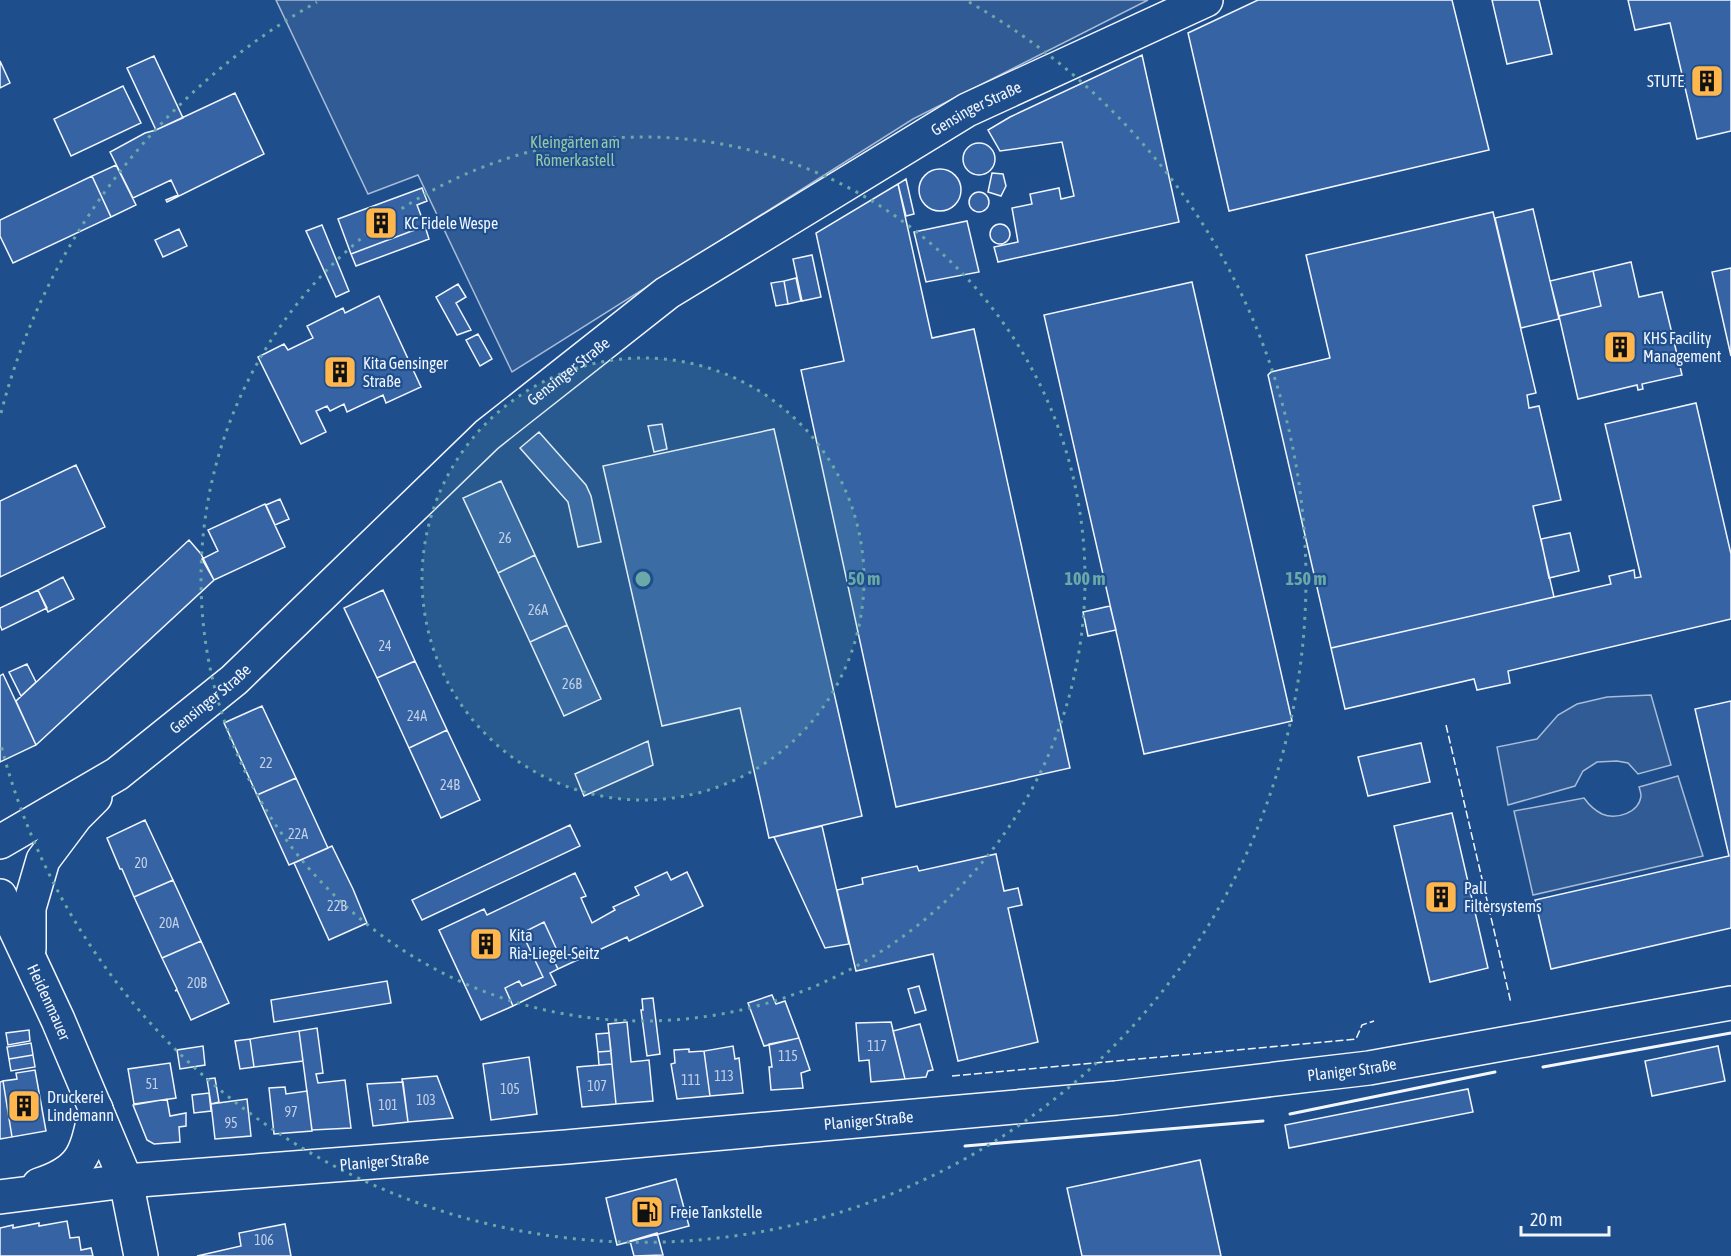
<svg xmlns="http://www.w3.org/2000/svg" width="1731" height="1256" font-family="'Asap Condensed',sans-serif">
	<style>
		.green { fill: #305b95; stroke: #a8bbd7; stroke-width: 1.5 }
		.building { fill: #3563a3; stroke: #f2f6ff; stroke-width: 1.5 }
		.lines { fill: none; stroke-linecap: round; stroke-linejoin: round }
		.minor-casing { stroke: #f2f6ff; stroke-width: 36 }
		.minor { stroke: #1f4e8c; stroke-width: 33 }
		.fence { stroke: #f2f6ff; stroke-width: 1.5; stroke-dasharray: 8 3; stroke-linecap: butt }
		.wall { stroke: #f2f6ff; stroke-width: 3 }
		.ring { fill: none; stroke: #6aa9a8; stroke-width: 3; stroke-dasharray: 3 6 }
		.labels { text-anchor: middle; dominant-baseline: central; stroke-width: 4.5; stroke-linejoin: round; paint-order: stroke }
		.number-label { font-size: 14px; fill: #c3d1e8 }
		.poi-label { font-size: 16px; fill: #f2f6ff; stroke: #1f4e8c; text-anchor: start }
		.street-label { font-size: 16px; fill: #f2f6ff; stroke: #1f4e8c }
		.park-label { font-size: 16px; fill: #97c8a6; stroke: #1f4e8c }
		.centre { fill: #6aa9a8; stroke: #1f4e8c; stroke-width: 3 }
		.ring-label { font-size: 18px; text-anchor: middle; font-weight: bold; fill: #6aa9a8; stroke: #1f4e8c; stroke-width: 4.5; stroke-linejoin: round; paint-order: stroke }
	</style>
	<rect width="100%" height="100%" fill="#1f4e8c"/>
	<path class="green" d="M276 0H1148L913 119 512 372 418 175 368 194Z
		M1651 695 1671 765 1638 774 1628 763 1617 761 1597 762 1583 771 1575 786 1508 805 1497 747 1537 739 1558 715 1577 704 1607 697Z
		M1678 776 1703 856 1533 895 1514 811 1584 798C1589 805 1594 810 1602 814 1616 820 1639 813 1641 796 1641 793 1640 790 1639 787Z"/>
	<path class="building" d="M1258 0H1452L1489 150 1229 211 1188 33Z
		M1492 0H1539L1552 54 1507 64Z
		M1628 0H1731V131L1697 139 1670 23 1635 30Z
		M1142 55 1179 222 998 262 994 247 1018 242 1012 208 1032 204 1030 194 1059 188 1061 199 1074 196 1062 142 1000 151 988 130 1010 117Z
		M154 56 183 118 156 130 127 68Z
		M0 61 10 83 0 88Z
		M123 86 141 123 71 156 54 119Z
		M235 93 264 154 167 202 166 200 178 195 171 180 133 198 110 152 145 133 156 130Z
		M963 159a16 16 0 1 1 32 0a16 16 0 1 1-32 0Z
		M116 165 136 205 111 217 92 176Z
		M919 190a21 21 0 1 1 42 0a21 21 0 1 1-42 0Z
		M992 173 1003 174 1006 186 1001 196 988 192Z
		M92 176 111 217 13 263 0 236V220Z
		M906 179 914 214 906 216 898 184Z
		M898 184 932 338 974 329 1070 768 896 807 801 370 844 361 816 233Z
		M422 188 427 201 417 205 425 226 351 254 338 219Z
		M969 202a10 10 0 1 1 20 0a10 10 0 1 1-20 0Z
		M1533 209 1559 319 1521 328 1495 218Z
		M1493 212 1536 393 1527 395 1529 408 1539 406 1561 500 1533 506 1554 597 1331 648 1268 375 1271 372 1330 358 1306 255Z
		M967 221 979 272 926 282 914 232Z
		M990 234a10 10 0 1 1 20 0a10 10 0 1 1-20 0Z
		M322 225 349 291 336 297 306 231Z
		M425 226 429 239 356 266 351 254Z
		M179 229 187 246 163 257 155 240Z
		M812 255 821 297 802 301 793 259Z
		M1631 262 1639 297 1662 292 1682 375 1642 384 1643 389 1638 390 1637 385 1578 399 1559 316 1601 306 1593 271Z
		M1731 268V356L1712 272Z
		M1593 271 1601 306 1559 316 1550 281Z
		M796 278 801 301 788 304 784 281Z
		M784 281 788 304 776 306 771 283Z
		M1192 282 1292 721 1144 754 1044 315Z
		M458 284 466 297 456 303 471 330 457 335 436 297Z
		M379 296 421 387 386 403 383 395 347 412 344 404 330 411 327 406 316 411 326 432 301 444 258 357 284 344 288 350 313 338 307 326 343 308 345 313Z
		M478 334 492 359 480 366 466 340Z
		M1696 403 1731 554V619L1508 671 1510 683 1477 690 1474 679 1345 709 1331 648 1611 584 1609 576 1634 570 1635 578 1641 577 1605 424Z
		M662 424 667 449 654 452 648 426Z
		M774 429 862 816 769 838 740 708 662 726 603 466Z
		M539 432 586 485 591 496 601 542 578 547 568 502 520 448Z
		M76 465 105 527 0 577V501Z
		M501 481 535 555 498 573 463 498Z
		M280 499 289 519 275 525 266 505Z
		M265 504 285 547 214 580 202 559 218 551 208 530Z
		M1570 533 1579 571 1549 578 1541 539Z
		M189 540 201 554 214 580 36 745 16 701Z
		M535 555 567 625 530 642 498 573Z
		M63 577 74 599 48 612 38 590Z
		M38 590 47 608 2 630 0 625V608Z
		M383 590 415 661 377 678 344 608Z
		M1110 606 1116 630 1088 636 1083 612Z
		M567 625 601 699 564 716 530 642Z
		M415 661 447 730 409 748 377 678Z
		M27 664 36 682 21 696 9 672Z
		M3 674 36 745 0 762V676Z
		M1731 701V928L1551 969 1535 900 1729 856 1695 709Z
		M262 706 296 778 257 795 224 723Z
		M447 730 480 800 441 818 409 748Z
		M648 741 653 765 584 796 575 774Z
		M1421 743 1430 782 1368 796 1358 757Z
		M296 778 328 848 289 865 257 795Z
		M1452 813 1488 968 1430 982 1394 826Z
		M145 820 173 880 134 897 122 869H120L107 838Z
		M570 825 580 846 422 920 412 900Z
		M822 826 849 944 825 948 774 837Z
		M332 846 353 889 367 923 329 940 294 863Z
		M996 854 1004 891 1018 888 1022 905 1008 908 1038 1042 958 1061 933 954 856 971 837 890 863 884 862 878 917 866 919 871Z
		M667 872 671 880 687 872 703 906 629 941 627 937 558 969 549 951 556 948 544 922 522 933 543 977 522 986 519 981 505 988 513 1006 481 1020 439 930 484 909 487 915 575 873 586 896 581 898 592 923 615 910 613 907 639 895 635 887Z
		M173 880 201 941 162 958 134 897Z
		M544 922 556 948 549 951 558 969 550 973 556 985 513 1006 505 988 519 981 522 986 543 977 522 933Z
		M201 941 229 1003 191 1020 177 990 175 991 177 989 162 958Z
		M387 981 391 1003 274 1022 271 1000Z
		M919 986 926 1010 915 1013 908 989Z
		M772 995 776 1004 785 1001 799 1038 764 1046 748 1003Z
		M653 998 660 1054 647 1056 641 1010H643L642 999Z
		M627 1022 631 1062 649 1060 653 1101 616 1104 608 1024Z
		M891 1022 905 1079 871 1082 869 1060 859 1061 856 1023Z
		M920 1024 933 1070 928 1071 926 1077 905 1079 893 1031Z
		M317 1028 323 1073 316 1074 318 1083 345 1080 351 1128 312 1130 299 1031Z
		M29 1030 30 1041 8 1045 6 1033Z
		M299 1031 303 1061 254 1067 250 1039Z
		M609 1033 611 1051 598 1052 596 1034Z
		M799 1038 810 1070 801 1073 803 1088 771 1090 769 1067H772L769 1044Z
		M250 1039 254 1067 240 1069 235 1041Z
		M31 1043 33 1055 9 1059 7 1047Z
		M203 1046 205 1065 180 1069 177 1050Z
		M733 1046 735 1059 739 1058 743 1093 710 1096 704 1051Z
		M1718 1046 1725 1081 1652 1096 1645 1061Z
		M689 1049V1052L704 1051 710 1096 677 1099 671 1064 675 1063 674 1050Z
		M611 1051 612 1064 599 1065 598 1052Z
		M33 1055 35 1067 11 1071 9 1059Z
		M529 1057 537 1114 491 1120 483 1064Z
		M170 1063 176 1098 134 1104 128 1069Z
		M612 1064 616 1104 582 1107 577 1067Z
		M35 1070 46 1131 12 1137 3 1081 17 1079 16 1073Z
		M437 1076 453 1118 408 1122 402 1079Z
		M215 1078 219 1102 211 1104 207 1079Z
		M3 1081 12 1137 0 1139V1082Z
		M403 1082 408 1122 373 1126 367 1084Z
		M285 1087 286 1094 307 1091 312 1131 274 1134 269 1088Z
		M1468 1089 1473 1112 1289 1148 1285 1125Z
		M209 1093 211 1111 194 1113 192 1095Z
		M167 1099 170 1116 186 1113V1126L179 1127 180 1142 154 1144 147 1140 133 1105Z
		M247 1099 251 1136 215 1139 211 1104Z
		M1200 1160 1221 1256H1082L1067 1188Z
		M676 1179 689 1226 617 1245 606 1198Z
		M67 1221 70 1238 79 1237 81 1250 91 1248 93 1256H0V1228L13 1225V1228L39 1223V1226Z
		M285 1224 291 1256H197L241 1246 239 1233Z
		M657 1233 663 1255 634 1256 630 1241Z"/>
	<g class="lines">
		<g class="minor-casing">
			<g id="minor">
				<path id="s1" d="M0 842 117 774 234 680 487 435 667 293 967 110 1206 0"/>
				<path id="s2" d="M0 896 58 1020 126 1181 141 1256"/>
				<path d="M29 949V908L43 860 76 816 95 797"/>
				<path d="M39 1185C85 1170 86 1152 96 1109"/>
				<path id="s3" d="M0 1197 126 1181 566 1147 1116 1098 1369 1068 1731 1003"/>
			</g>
		</g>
		<use href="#minor" class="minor"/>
		<path class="fence" d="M1446 725 1511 1003
			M952 1076 1356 1039 1362 1025 1374 1021"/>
		<path class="wall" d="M1543 1067 1731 1033
			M1290 1114 1495 1072
			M965 1146 1263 1121"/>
	</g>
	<circle cx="643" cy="579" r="221" fill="#6aa9a8" fill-opacity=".12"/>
	<g class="ring">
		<circle cx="643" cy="579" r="221"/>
		<circle cx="643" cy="579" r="442"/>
		<path d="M1 413A663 663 0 0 1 317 2M969 2A663 663 0 1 1 1 745"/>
	</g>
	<defs>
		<g id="building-square" transform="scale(1.725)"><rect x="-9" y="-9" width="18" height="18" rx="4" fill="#ffb74d" stroke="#1f4e8c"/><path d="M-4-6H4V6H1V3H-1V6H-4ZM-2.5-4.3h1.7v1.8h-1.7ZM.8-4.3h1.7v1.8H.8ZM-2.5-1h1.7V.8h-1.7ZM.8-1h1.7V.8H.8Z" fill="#111"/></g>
		<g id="fuel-square" transform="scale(1.725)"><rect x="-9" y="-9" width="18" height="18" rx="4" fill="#ffb74d" stroke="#1f4e8c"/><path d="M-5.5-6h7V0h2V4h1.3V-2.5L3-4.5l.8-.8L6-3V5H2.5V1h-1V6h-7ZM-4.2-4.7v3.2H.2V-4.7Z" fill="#111"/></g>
	</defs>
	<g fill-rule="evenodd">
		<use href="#building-square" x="1707" y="81"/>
		<use href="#building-square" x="381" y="223"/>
		<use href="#building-square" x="1620" y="347"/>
		<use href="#building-square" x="340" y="372"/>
		<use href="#building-square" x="1441" y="897"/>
		<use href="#building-square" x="486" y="944"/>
		<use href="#building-square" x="24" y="1106"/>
		<use href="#fuel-square" x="647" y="1212"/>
	</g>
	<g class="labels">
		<g class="number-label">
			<text x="505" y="538">26</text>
			<text x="538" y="610">26A</text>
			<text x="385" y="646">24</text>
			<text x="572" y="684">26B</text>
			<text x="417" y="716">24A</text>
			<text x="266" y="763">22</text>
			<text x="450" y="785">24B</text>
			<text x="298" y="834">22A</text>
			<text x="141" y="863">20</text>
			<text x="337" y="906">22B</text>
			<text x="169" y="923">20A</text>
			<text x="197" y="983">20B</text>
			<text x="877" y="1046">117</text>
			<text x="788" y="1056">115</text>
			<text x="724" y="1076">113</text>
			<text x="691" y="1080">111</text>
			<text x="152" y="1084">51</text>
			<text x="597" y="1086">107</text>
			<text x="510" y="1089">105</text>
			<text x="426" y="1100">103</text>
			<text x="388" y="1105">101</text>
			<text x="291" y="1112">97</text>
			<text x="231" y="1123">95</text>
			<text x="264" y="1240">106</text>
		</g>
		<g class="poi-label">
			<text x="1684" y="81" text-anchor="end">STUTE</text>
			<text x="404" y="223">KC Fidele Wespe</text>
			<text x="1643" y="338">KHS Facility<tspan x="1643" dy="18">Management</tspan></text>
			<text x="363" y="363">Kita Gensinger<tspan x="363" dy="18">Straße</tspan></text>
			<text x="1464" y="888">Pall<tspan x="1464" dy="18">Filtersystems</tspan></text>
			<text x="509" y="935">Kita<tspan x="509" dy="18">Ria-Liegel-Seitz</tspan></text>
			<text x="47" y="1097">Druckerei<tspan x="47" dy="18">Lindemann</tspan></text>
			<text x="670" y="1212">Freie Tankstelle</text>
		</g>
		<g class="street-label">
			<text stroke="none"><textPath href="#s1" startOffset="1227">Gensinger Straße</textPath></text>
			<text stroke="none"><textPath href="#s1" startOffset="741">Gensinger Straße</textPath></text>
			<text stroke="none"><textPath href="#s1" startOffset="255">Gensinger Straße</textPath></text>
			<text stroke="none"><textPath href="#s2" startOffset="117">Heidenmauer</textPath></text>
			<text stroke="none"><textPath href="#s3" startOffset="1358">Planiger Straße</textPath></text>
			<text stroke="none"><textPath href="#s3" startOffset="872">Planiger Straße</textPath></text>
			<text stroke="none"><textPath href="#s3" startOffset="386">Planiger Straße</textPath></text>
		</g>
		<g class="park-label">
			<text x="575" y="142">Kleingärten am<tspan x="575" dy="18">Römerkastell</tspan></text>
		</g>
	</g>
	<circle cx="643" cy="579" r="9" class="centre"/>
	<g class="ring-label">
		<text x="864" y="585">50 m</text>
		<text x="1085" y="585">100 m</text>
		<text x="1306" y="585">150 m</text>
	</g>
	<path d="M1521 1226v9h88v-9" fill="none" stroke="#f2f6ff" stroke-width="3"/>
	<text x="1530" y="1226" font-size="18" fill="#f2f6ff" stroke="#1f4e8c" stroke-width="4.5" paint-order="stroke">20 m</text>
</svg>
